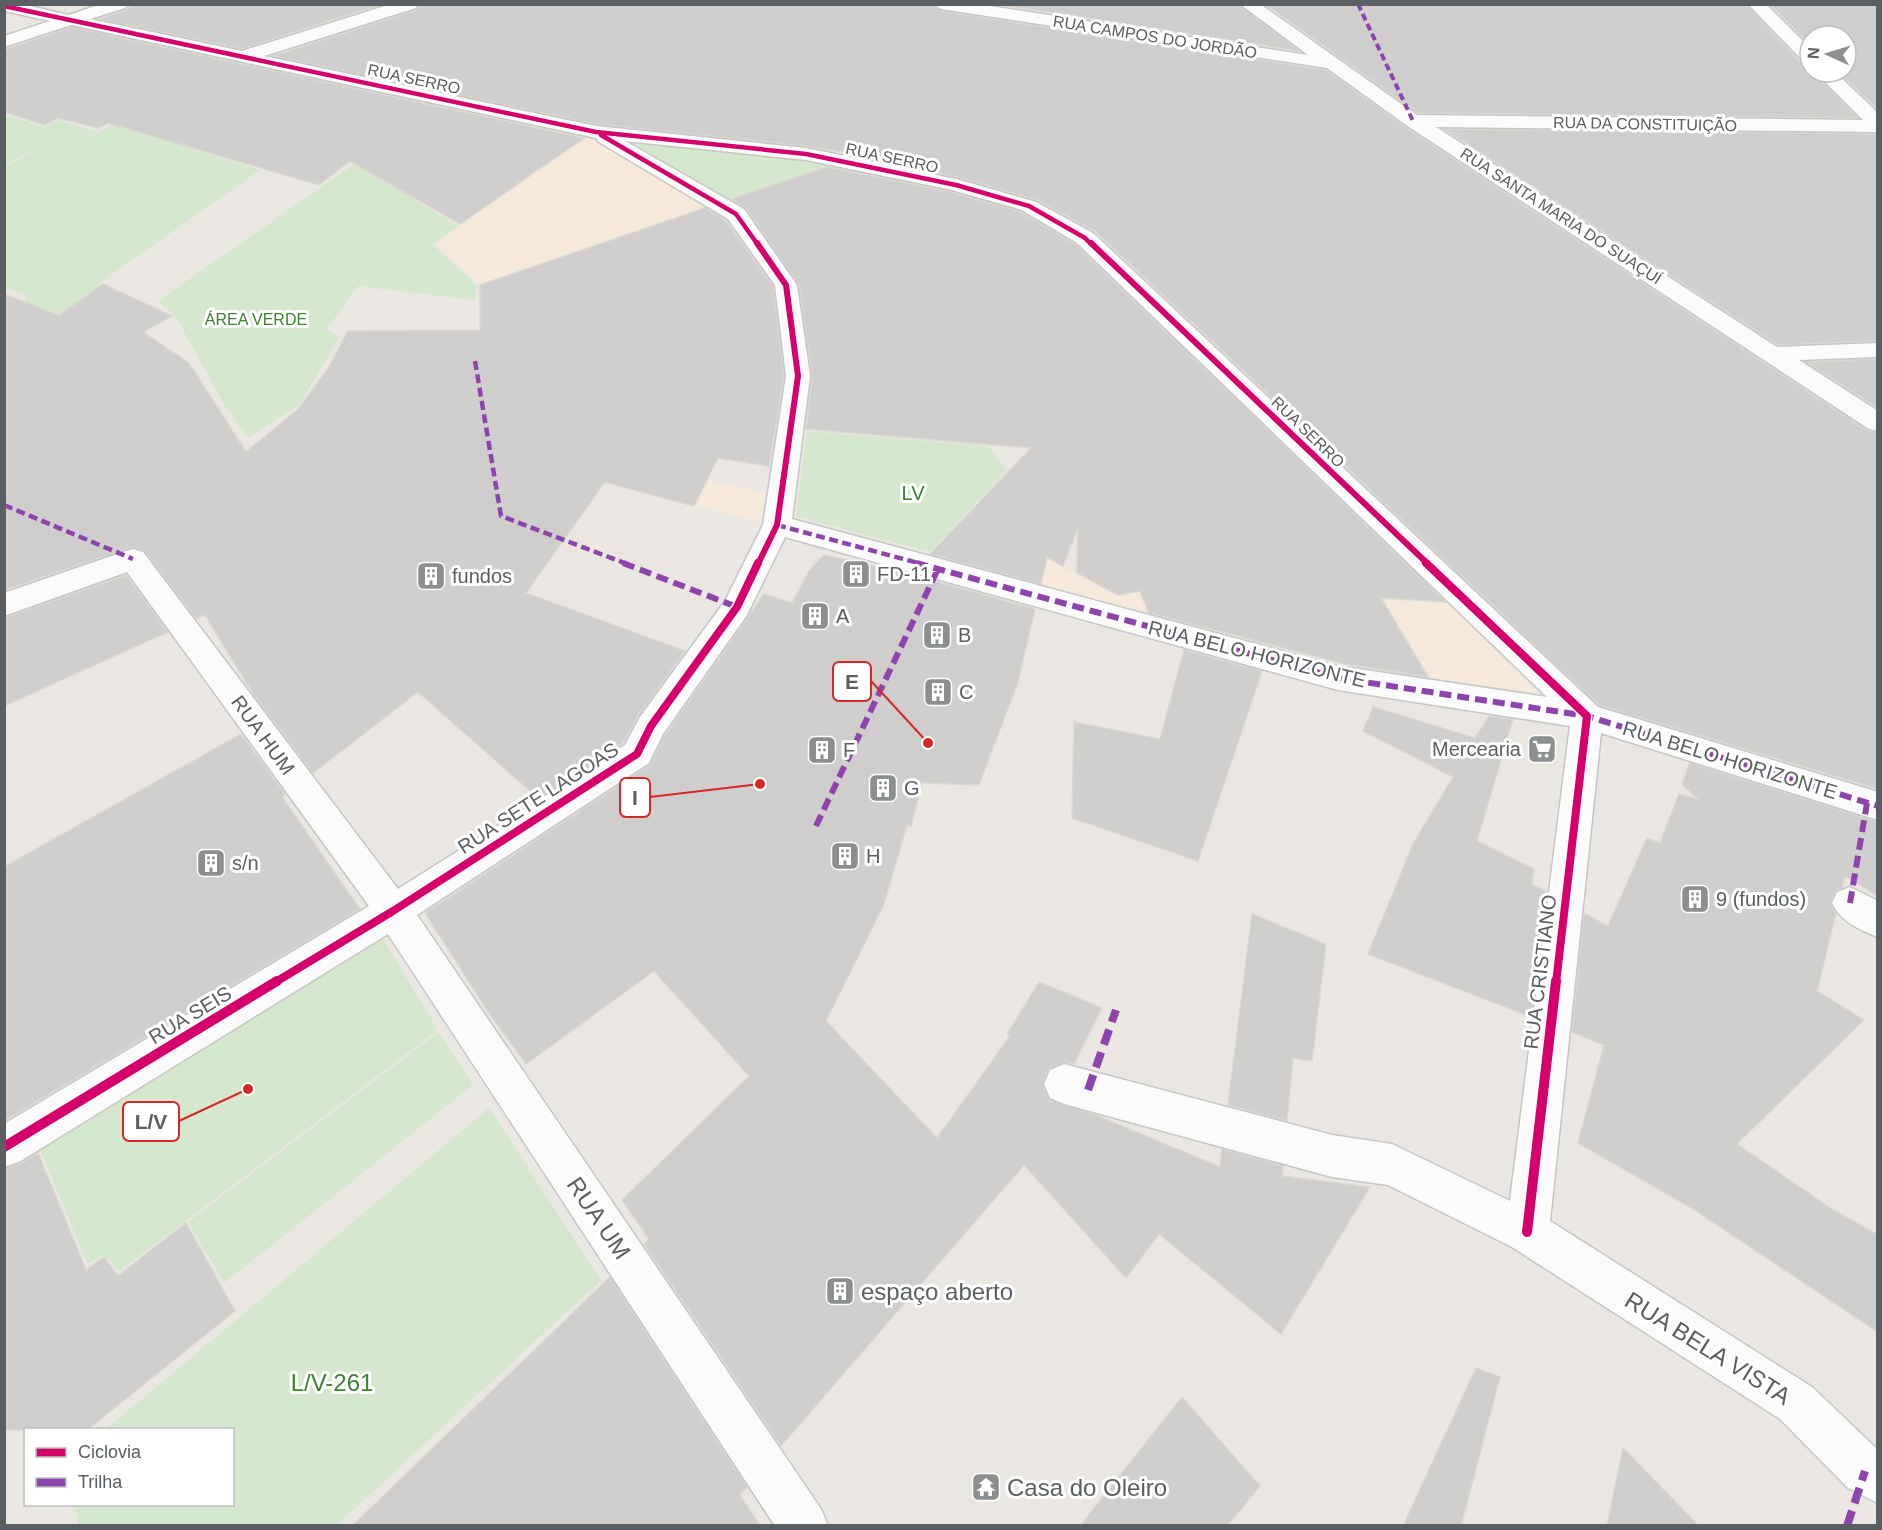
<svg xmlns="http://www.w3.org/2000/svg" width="1882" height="1530" font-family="Arial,sans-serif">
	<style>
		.commercial { fill: #f6e9da }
		.green { fill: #d5e7cc }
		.building { fill: #d0cecc; stroke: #dad6d2; stroke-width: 1.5 }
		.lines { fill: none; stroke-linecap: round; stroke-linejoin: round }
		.minor-casing { stroke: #c6c6c5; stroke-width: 3 }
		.minor { fill: #fcfbfb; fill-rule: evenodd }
		.quiet-far3 { stroke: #8e44ad; stroke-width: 4; stroke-dasharray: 7 4; stroke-linecap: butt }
		.quiet-far2 { stroke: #8e44ad; stroke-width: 4.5; stroke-dasharray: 9 4.5; stroke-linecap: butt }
		.quiet-far1 { stroke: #8e44ad; stroke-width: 6; stroke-dasharray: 12 6; stroke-linecap: butt }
		.quiet { stroke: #8e44ad; stroke-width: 8; stroke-dasharray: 16 8; stroke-linecap: butt }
		.cycleway-far3-casing { stroke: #fff; stroke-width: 7 }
		.cycleway-far2-casing { stroke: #fff; stroke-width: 9 }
		.cycleway-far1-casing { stroke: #fff; stroke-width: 11 }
		.cycleway-casing { stroke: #fff; stroke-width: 14 }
		.cycleway-far3 { stroke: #d6006c; stroke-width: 4.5 }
		.cycleway-far2 { stroke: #d6006c; stroke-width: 6 }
		.cycleway-far1 { stroke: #d6006c; stroke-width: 8 }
		.cycleway { stroke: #d6006c; stroke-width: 10 }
		.labels { text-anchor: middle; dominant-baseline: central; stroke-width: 6; stroke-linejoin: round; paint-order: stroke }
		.far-street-label { font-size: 16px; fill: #595f62; stroke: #fff }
		.far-park-label { font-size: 16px; fill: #3d842e; stroke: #fff }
		.park-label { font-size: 20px; fill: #3d842e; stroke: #fff }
		.poi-label { font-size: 20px; fill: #595f62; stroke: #fff; text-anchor: start }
		.street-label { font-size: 20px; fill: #595f62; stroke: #fff }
		.near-street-label { font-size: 24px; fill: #595f62; stroke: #fff }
		.near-poi-label { font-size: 24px; fill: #595f62; stroke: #fff; text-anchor: start }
		.near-park-label { font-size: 24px; fill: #3d842e; stroke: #fff }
		.leader { fill: none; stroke: #d62828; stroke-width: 2 }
		.callout-dot { fill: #d62828; stroke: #fff; stroke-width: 2 }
		.callout { fill: #fff; stroke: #d62828; stroke-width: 2 }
		.callout-label { font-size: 21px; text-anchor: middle; font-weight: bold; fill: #595f62 }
	</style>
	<rect width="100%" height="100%" fill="#eae7e3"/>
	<path class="commercial" d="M587 137 707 206 479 284 435 243Z
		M708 480 765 493 760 522 696 506Z
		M1019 544 1117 596 1139 592 1146 612 1038 586 993 570Z
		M1384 600 1449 604 1538 693 1432 679Z"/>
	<path class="green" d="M5 117H13L44 127 59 120 99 132 68 154 113 123 260 170 98 284 123 294 81 320 24 303 27 295 5 288V167L35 150 68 154 35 149 5 165Z
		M640 143 783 158 830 166 739 205 637 147Z
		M364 157 433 186 414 200 458 226 433 245 477 285 474 300 358 286 326 330 340 336 299 405 248 438 225 406 176 317 158 301Z
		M807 431 988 446 1007 470 930 552 796 516Z
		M383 939 438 1030 119 1271 104 1255 87 1263 40 1149Z
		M439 1032 473 1085 224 1283 188 1222Z
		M489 1108 601 1280 337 1525H79L74 1505 232 1504V1430L106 1429Z"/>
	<path class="building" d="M132 4H382L242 49 99 19 126 10Z
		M420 4H931L941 11 1326 70 1405 127 1868 431 1878 433V789L1599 705 1095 231 1037 200 956 177 857 156 861 155 806 146 596 124 273 56 417 10Z
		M995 4H1238L1299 51Z
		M1265 4H1746L1802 64 1810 65V72H1813L1858 118 1418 113Z
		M1770 4H1878V109L1838 72H1846V36H1810V45Z
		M71 27 584 138 460 224 350 161 319 185 108 123 98 128 58 118 45 125 4 112V50Z
		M1444 129 1878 134V341L1778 345Z
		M827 167 951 192 1021 212 1076 245 1446 602 1381 598 1428 677 1345 664 1149 613 1140 591 1118 595 1077 573 1078 527 1063 566 1047 557 1041 584 930 554 1031 448 806 429 812 376 799 285 746 208 731 199Z
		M705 208 726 221 773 286 784 376 769 466 718 458 694 506 605 482 526 593 685 651 638 716 623 743 538 798 418 692 313 773 254 695 205 615 196 619 144 550 132 547 4 590V294L59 315 103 284 172 316 143 332 189 363 246 452 298 409 327 370 348 331 480 330V285Z
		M1878 359V408L1806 362Z
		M824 555 894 570 1035 609 1018 682 979 785 922 783 911 826 907 825 884 904 826 1021 937 1138 1010 1036 1007 1034 1039 982 1102 1008 1074 1064 1063 1062 1048 1069 1042 1085 1049 1100 1098 1116 1220 1167 1222 1149 1283 1166 1282 1176 1370 1187 1281 1334 1159 1234 1126 1278 1024 1165 781 1446 644 1244 649 1239 622 1200 749 1076 654 971 526 1064 487 1010 425 913 650 765 665 735 764 594 792 603 809 571Z
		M126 575 168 632 4 706V618Z
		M1184 650 1262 671 1198 861 1072 818 1074 722 1160 739Z
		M1373 707 1475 738 1489 716 1513 719 1477 841 1534 869 1532 884 1547 892 1531 1017 1368 954 1413 844 1453 777 1363 731Z
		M241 734 285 794 282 797 360 909 4 1121V867Z
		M1690 763 1878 822V896L1845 876 1842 888 1835 891 1830 904 1836 913 1817 991 1864 1020 1737 1144 1832 1209 1878 1235V1332L1693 1209 1578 1143 1604 1045 1572 1032 1584 913 1608 926 1647 838 1660 843 1679 794 1698 799 1682 784Z
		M1252 914 1326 944 1312 1061 1293 1058 1287 1121 1228 1105Z
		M38 1153 86 1270 104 1257 118 1276 186 1223 235 1311 87 1430H4V1169L20 1164Z
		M610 1277 747 1487 740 1495 760 1526H352Z
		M1476 1368 1500 1377 1461 1526H1403Z
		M1182 1397 1260 1486 1227 1526H1080Z
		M1623 1448 1699 1526H1607Z"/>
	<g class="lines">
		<g class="minor-casing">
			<path id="minor" d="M4 4H21L69 15 101 4H127L125 8 90 19 242 51 391 4H418L416 8 264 56 596 126 806 148 956 179 1036 202 1093 233 1598 707 1878 792V820L1601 733 1550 1221 1812 1387 1878 1450V1503L1848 1488 1780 1419 1512 1247 1388 1185 1332 1177 1064 1104 1050 1098 1044 1084 1050 1070 1064 1064 1332 1135 1392 1144 1510 1201 1570 726 1338 690 785 537 747 615 663 734 649 763 417 915 821 1509 828 1526H775L388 934 19 1162 4 1167V1124L369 906 127 572 4 616V593L123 552 133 549 143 552 398 889 625 745 640 717 725 601 763 525 786 376 775 285 728 219 599 142 596 138 71 25 4 47V36L50 21 4 11ZM625 141 806 160 952 190 1022 210 1077 243 1547 697 1338 666 792 519 810 376 797 285 744 209Z
				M933 4H977L1308 55 1240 4H1260L1417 115 1863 120 1815 72H1835L1878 113V132L1436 127 1777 347 1878 343V357L1799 360 1878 411V431L1869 429 1406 125 1327 68 941 9Z
				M1748 4H1766L1810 48V63L1804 62Z
				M1850 887 1878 901V937C1860 930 1840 921 1832 903L1837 892Z"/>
		</g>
		<use href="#minor" class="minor"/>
		<path class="quiet-far3" d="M1358 4 1413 121"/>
		<path class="quiet-far2" d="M475 361 501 516 627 564
			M4 505 133 559
			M777 525 922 564"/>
		<path class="quiet-far1" d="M623 563 737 607
			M916 563 1338 678 1587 716 1878 806
			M816 826 938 569
			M1850 903 1867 803"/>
		<path class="quiet" d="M1088 1090 1116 1010
			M1847 1526 1865 1471"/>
		<g class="cycleway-far3-casing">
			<path id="cycleway-far3" d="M4 6 596 132 806 154 956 185 1029 206 1085 238 1092 245
				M601 135 736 214 758 245"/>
		</g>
		<g class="cycleway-far2-casing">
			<path id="cycleway-far2" d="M757 243 786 285 798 376 777 525 758 564
				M1091 243 1428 564"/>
		</g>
		<g class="cycleway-far1-casing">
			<path id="cycleway-far1" d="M1426 563 1587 716 1556 983
				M274 983 393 911 637 754 651 726 737 607 758 563"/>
		</g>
		<g class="cycleway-casing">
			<path id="cycleway" d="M4 1147 277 981
				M1527 1232 1556 981"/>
		</g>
		<use href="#cycleway-far3" class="cycleway-far3"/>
		<use href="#cycleway-far2" class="cycleway-far2"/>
		<use href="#cycleway-far1" class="cycleway-far1"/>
		<use href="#cycleway" class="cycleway"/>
	</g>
	<defs>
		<g id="building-square" transform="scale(1.5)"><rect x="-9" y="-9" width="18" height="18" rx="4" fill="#8c8f8f" stroke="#fff"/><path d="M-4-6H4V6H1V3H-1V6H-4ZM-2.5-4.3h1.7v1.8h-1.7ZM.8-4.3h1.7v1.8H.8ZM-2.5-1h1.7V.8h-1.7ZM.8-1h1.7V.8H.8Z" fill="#fff"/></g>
		<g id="supermarket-square" transform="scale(1.5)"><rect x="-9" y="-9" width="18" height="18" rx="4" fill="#8c8f8f" stroke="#fff"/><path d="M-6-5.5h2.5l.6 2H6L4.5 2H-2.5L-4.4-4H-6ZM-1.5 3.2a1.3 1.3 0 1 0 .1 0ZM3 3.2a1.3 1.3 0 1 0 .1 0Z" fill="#fff"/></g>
		<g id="temple-square" transform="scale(1.5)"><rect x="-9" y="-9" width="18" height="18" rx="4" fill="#8c8f8f" stroke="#fff"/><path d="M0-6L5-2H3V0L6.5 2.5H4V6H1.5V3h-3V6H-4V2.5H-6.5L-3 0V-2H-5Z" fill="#fff"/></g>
	</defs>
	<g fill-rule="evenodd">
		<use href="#building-square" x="856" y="574"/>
		<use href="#building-square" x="431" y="576"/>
		<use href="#building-square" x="815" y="616"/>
		<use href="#building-square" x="937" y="635"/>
		<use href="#building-square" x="938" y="692"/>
		<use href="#supermarket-square" x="1542" y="749"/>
		<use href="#building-square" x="822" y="750"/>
		<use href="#building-square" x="883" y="788"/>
		<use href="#building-square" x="845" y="856"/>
		<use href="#building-square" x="211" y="863"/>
		<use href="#building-square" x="1695" y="899"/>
		<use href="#building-square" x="840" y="1291"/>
		<use href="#temple-square" x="986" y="1487"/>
	</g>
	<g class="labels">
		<g class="far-street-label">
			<text transform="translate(1155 37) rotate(9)">RUA CAMPOS DO JORDÃO</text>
			<text transform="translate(414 79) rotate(12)">RUA SERRO</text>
			<text transform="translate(1645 124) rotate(1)">RUA DA CONSTITUIÇÃO</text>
			<text transform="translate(892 158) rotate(12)">RUA SERRO</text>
			<text transform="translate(1561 216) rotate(33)">RUA SANTA MARIA DO SUAÇUÍ</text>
			<text transform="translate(1308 432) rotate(44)">RUA SERRO</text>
		</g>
		<g class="far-park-label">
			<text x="256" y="319">ÁREA VERDE</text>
		</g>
		<g class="park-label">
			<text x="913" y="493">LV</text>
		</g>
		<g class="poi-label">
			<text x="877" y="574">FD-11</text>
			<text x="452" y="576">fundos</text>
			<text x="836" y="616">A</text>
			<text x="958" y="635">B</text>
			<text x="959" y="692">C</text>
			<text x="1521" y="749" text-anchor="end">Mercearia</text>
			<text x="843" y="750">F</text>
			<text x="904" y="788">G</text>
			<text x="866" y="856">H</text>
			<text x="232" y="863">s/n</text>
			<text x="1716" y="899">9 (fundos)</text>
		</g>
		<g class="street-label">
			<text transform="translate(1257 654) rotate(14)">RUA BELO HORIZONTE</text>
			<text transform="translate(263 735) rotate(54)">RUA HUM</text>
			<text transform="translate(1730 760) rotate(17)">RUA BELO HORIZONTE</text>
			<text transform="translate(538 798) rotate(-33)">RUA SETE LAGOAS</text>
			<text transform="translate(1540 972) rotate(-83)">RUA CRISTIANO</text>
			<text transform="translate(190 1015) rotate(-31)">RUA SEIS</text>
		</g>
		<g class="near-street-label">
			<text transform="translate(599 1218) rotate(56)">RUA UM</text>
			<text transform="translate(1708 1348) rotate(32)">RUA BELA VISTA</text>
		</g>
		<g class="near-poi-label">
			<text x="861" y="1291">espaço aberto</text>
			<text x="1007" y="1487">Casa do Oleiro</text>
		</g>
		<g class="near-park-label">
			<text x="332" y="1382">L/V-261</text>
		</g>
	</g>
	<path class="leader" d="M928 743L871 681M760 784L650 797M248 1089L179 1121"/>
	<g class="callout-dot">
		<circle cx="928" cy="743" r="6"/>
		<circle cx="760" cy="784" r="6"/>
		<circle cx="248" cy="1089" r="6"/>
	</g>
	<g class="callout">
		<rect x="833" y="662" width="38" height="39" rx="6"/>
		<rect x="620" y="778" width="30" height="39" rx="6"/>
		<rect x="123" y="1102" width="56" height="39" rx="6"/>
	</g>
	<g class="callout-label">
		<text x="852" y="689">E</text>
		<text x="635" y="805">I</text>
		<text x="151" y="1129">L/V</text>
	</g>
	<rect width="1882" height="1530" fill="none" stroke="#595f62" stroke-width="12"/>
	<rect x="24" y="1428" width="210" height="78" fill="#ffffff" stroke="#bdbfc0" stroke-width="1.5"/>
	<rect x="36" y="1448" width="30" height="9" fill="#d6006c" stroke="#bdbfc0" stroke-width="1.5"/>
	<text x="78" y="1458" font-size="18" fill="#595f62">Ciclovia</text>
	<rect x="36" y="1478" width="30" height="9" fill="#8e44ad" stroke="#bdbfc0" stroke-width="1.5"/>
	<text x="78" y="1488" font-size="18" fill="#595f62">Trilha</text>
	<g transform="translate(1828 54) rotate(274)"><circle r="28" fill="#ffffff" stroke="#bdbfc0" stroke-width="1.5"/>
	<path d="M0-4.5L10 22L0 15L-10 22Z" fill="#8c8f8f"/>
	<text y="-9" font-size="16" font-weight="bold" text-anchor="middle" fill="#595f62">N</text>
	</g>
</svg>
